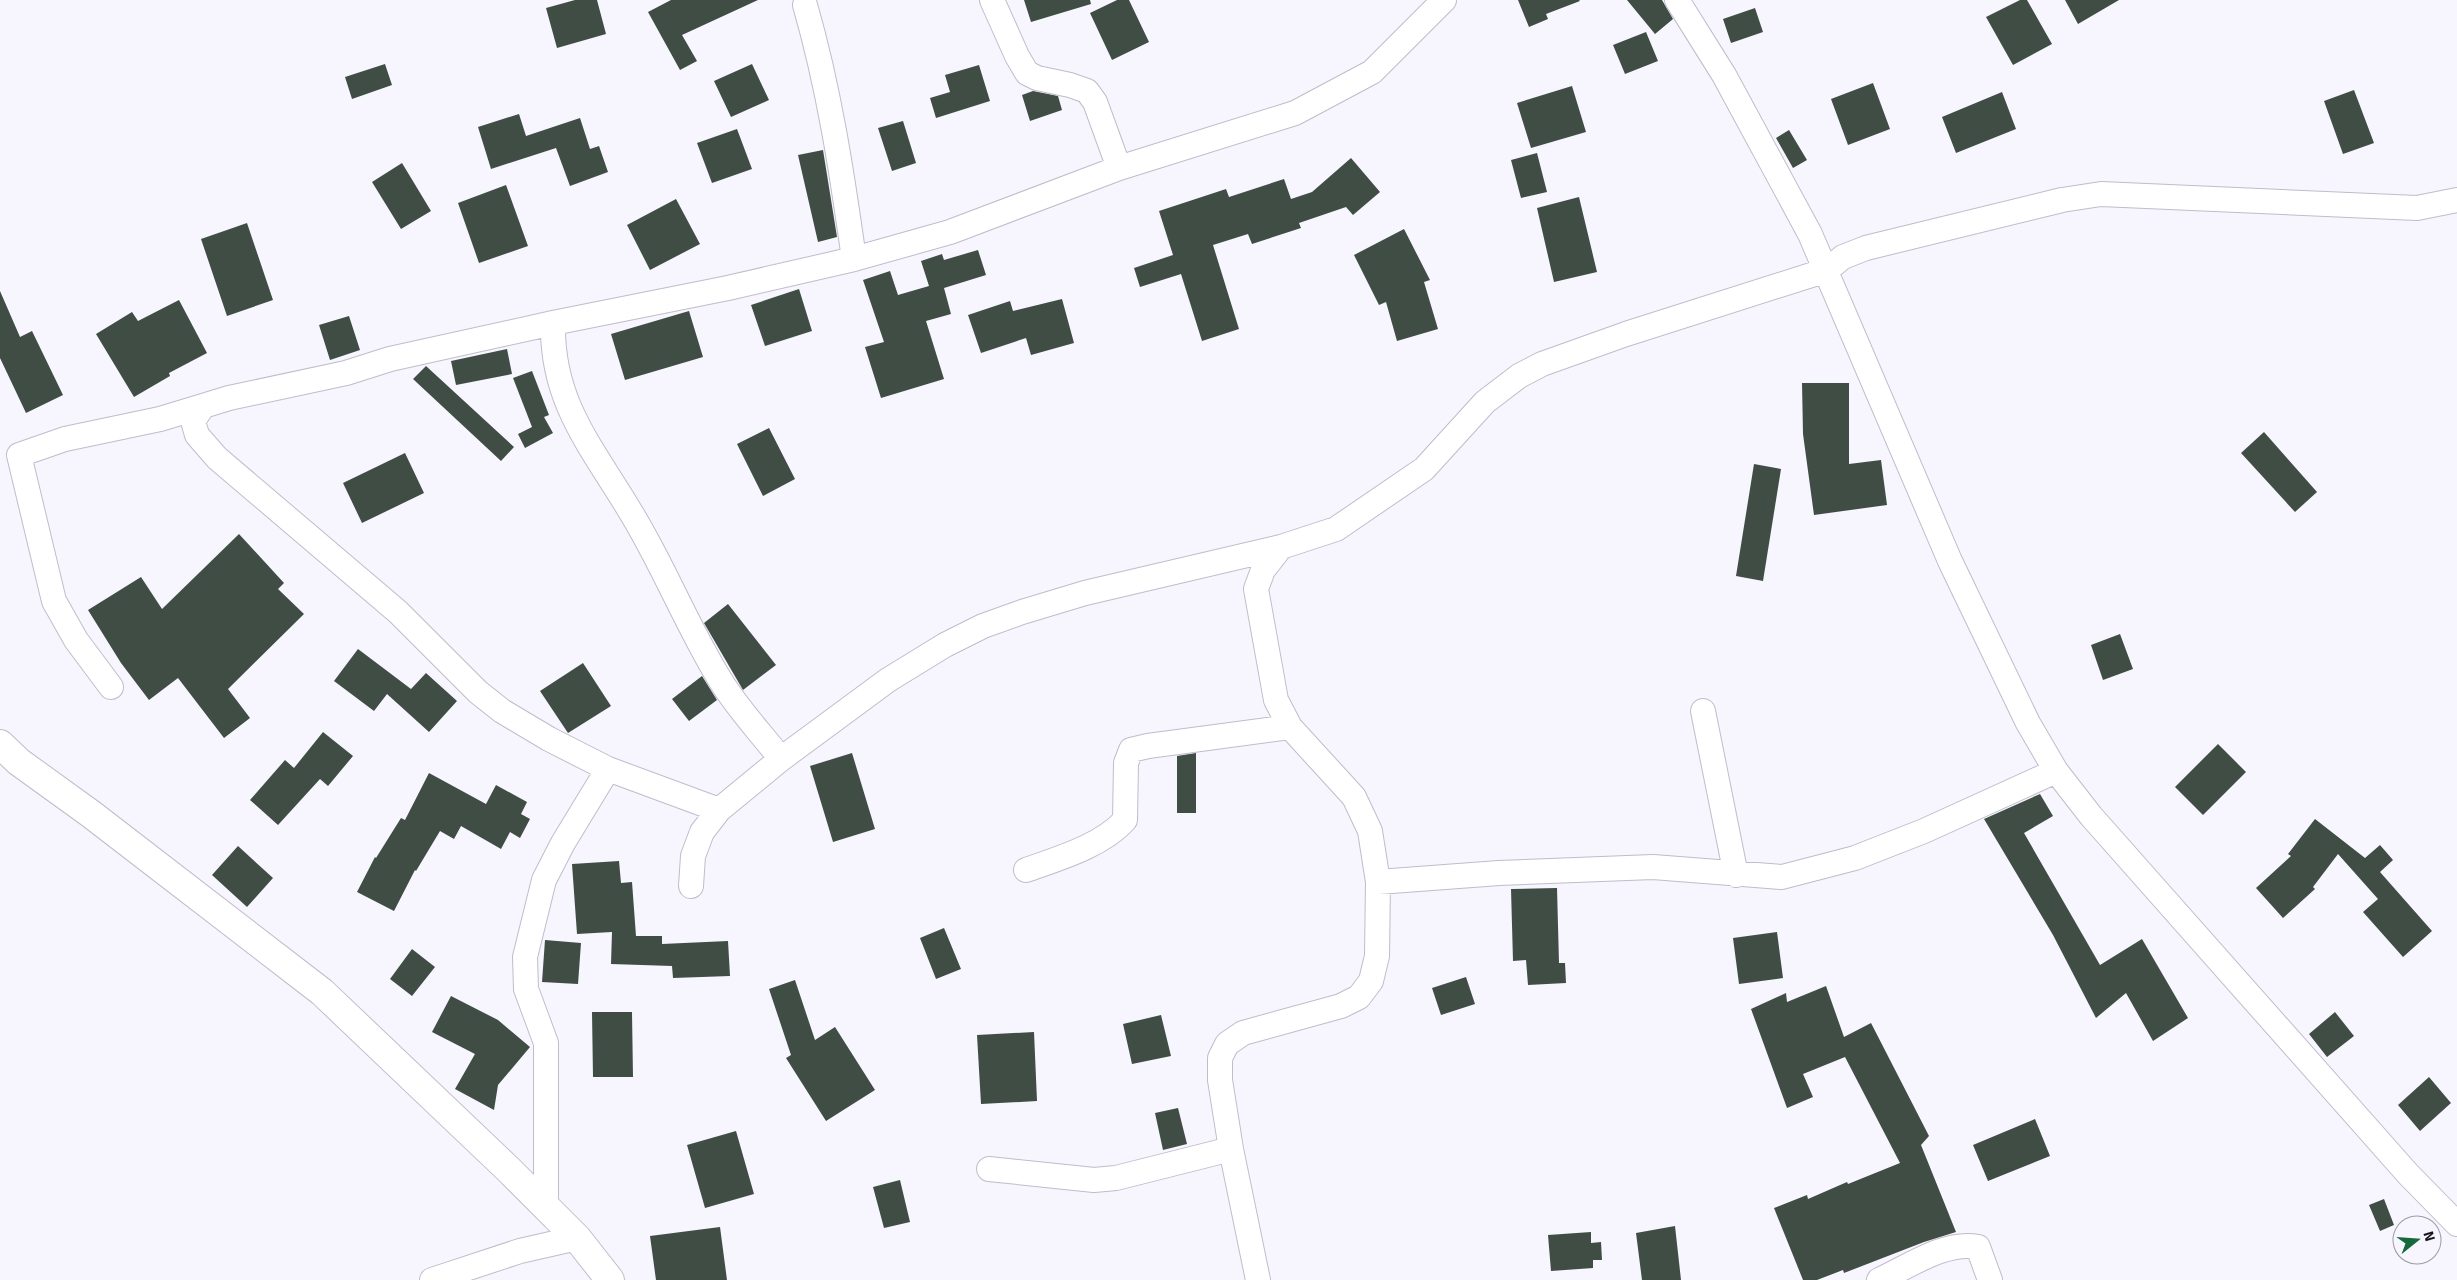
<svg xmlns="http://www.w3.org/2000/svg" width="2457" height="1280" font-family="Signika,sans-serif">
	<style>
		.building { fill: #404d44 }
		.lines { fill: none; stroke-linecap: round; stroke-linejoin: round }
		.minor-casing { stroke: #c0bccb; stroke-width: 26 }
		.tertiary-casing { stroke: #c0bccb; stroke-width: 30 }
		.minor { stroke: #fff; stroke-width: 24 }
		.tertiary { stroke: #fff; stroke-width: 28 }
	</style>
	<rect width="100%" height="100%" fill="#f7f5fe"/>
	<path class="building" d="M575 0H597L606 34 557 48 546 8Z
		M671 0H758L682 35 697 61 680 70 648 12Z
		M1024 0H1090L1091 4 1031 22Z
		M1117 0H1129L1149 42 1112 60 1090 13Z
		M1518 0H1579L1580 1 1546 14 1548 19 1529 27Z
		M1627 0H1662L1673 19 1655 34Z
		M2020 0H2027L2052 44 2013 65 1986 17Z
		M2065 0H2119L2078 24Z
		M1755 8 1763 32 1731 43 1723 19Z
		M1646 32 1658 61 1625 74 1613 45Z
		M385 64 392 85 352 99 345 77Z
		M752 64 769 100 731 117 714 81Z
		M979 65 990 101 936 118 930 98 950 92 945 75Z
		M1873 83 1890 129 1848 145 1831 99Z
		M1572 86 1586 132 1531 148 1517 103Z
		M2354 90 2374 143 2343 154 2324 101Z
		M1033 91 1058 96 1062 110 1030 121 1022 95Z
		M2002 92 2016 129 1956 153 1942 117Z
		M519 114 526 136 580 118 590 149 599 146 608 172 570 186 556 148 491 169 478 127Z
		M903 121 916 163 892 171 878 128Z
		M737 129 752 169 712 183 697 143Z
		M1789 130 1807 160 1793 168 1776 138Z
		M823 150 837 237 818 242 798 155Z
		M1537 153 1547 192 1521 198 1511 160Z
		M1351 158 1380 192 1353 215 1346 207 1299 223 1301 228 1252 244 1248 234 1213 245 1239 329 1202 341 1181 274 1140 287 1134 268 1173 255 1159 211 1226 189 1229 197 1284 179 1291 199 1312 192Z
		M402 163 431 211 401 229 372 182Z
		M506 185 528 246 479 263 458 203Z
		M1579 197 1597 272 1554 282 1537 208Z
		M676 199 700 244 650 270 627 225Z
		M247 223 273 300 227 316 201 239Z
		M1404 229 1430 280 1424 282 1438 329 1397 341 1386 302 1379 305 1354 255Z
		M978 250 986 275 944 288 951 314 926 321 944 379 881 398 865 347 884 342 863 280 890 271 898 295 929 286 921 261 942 254 944 260Z
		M799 289 812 331 765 346 751 305Z
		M0 291 20 337 32 331 63 395 26 413 0 358Z
		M1062 299 1074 343 1031 355 1026 338 981 353 968 315 1010 301 1013 311Z
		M179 300 207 353 169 373 170 376 134 397 96 334 132 312 138 321Z
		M689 311 703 357 625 380 611 334Z
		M349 316 360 350 330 360 319 325Z
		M507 349 512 374 456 385 451 361Z
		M426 366 514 447 501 461 413 379Z
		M532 371 549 415 544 417 553 433 525 448 518 434 532 427 513 378Z
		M1802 383H1849V464L1881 460 1887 505 1814 515 1803 434Z
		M769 428 795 479 763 496 737 444Z
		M2264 432 2317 492 2295 512 2241 453Z
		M405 453 424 493 362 523 343 483Z
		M1754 464 1781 469 1763 581 1736 576Z
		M239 534 284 583 278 589 304 614 228 689 250 718 224 738 178 678 149 700 121 663 88 610 141 577 162 609Z
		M728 604 776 665 743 690 704 623Z
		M2120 634 2133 669 2103 680 2091 645Z
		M358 649 411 689 426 673 457 701 429 732 387 694 374 711 334 681Z
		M583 663 611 706 568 733 540 691Z
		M702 676 717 700 689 721 672 699Z
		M323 732 353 756 328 786 320 779 278 825 250 800 285 760 294 768Z
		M2218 744 2246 772 2203 815 2175 787Z
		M852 753 875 829 833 842 810 766Z
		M1196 753V813H1177V756Z
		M429 773 486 804 496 785 527 802 521 814 530 819 520 838 510 832 501 849 461 826 454 839 440 831 416 871 415 870 394 911 357 892 375 857 376 858 401 818 405 820Z
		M2040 794 2053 816 2024 833 2100 965 2142 939 2188 1018 2153 1041 2126 993 2096 1018 2053 935 1984 819Z
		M2315 819 2365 858 2380 845 2393 860 2380 872 2432 931 2403 957 2363 912 2378 899 2338 854 2313 887 2315 889 2283 918 2256 888 2291 856 2288 854Z
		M238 846 273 878 247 907 212 875Z
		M619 861 621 883 632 882 636 936H662V944L728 941 730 976 673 978 672 966 611 964 612 932 577 934 572 864Z
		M1557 888 1559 963H1565L1566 983 1528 985 1526 960 1513 961 1511 889Z
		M944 928 961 969 936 979 920 938Z
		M1777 932 1783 978 1739 984 1733 938Z
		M545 940 581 943 578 984 542 982Z
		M412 949 435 967 412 996 390 979Z
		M1466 977 1475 1004 1441 1015 1432 988Z
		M795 980 815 1040 835 1027 875 1090 826 1121 786 1058 791 1055 769 989Z
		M1826 986 1844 1037 1871 1023 1929 1136 1921 1145 1956 1232 1924 1242 1844 1273 1843 1270 1817 1280H1803L1774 1208 1807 1195 1808 1199 1847 1182 1848 1184 1900 1163 1845 1057 1803 1074 1813 1097 1787 1108 1751 1009 1786 993 1787 1002Z
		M451 996 498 1020 530 1047 498 1085 494 1110 455 1089 475 1054 432 1032Z
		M592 1012H632L633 1077H593Z
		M2335 1012 2354 1036 2327 1057 2309 1034Z
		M1161 1015 1171 1056 1132 1064 1123 1024Z
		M1034 1032 1037 1101 981 1104 977 1035Z
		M2429 1077 2451 1103 2420 1131 2398 1105Z
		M1178 1108 1187 1144 1163 1150 1155 1113Z
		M2035 1119 2050 1156 1988 1181 1973 1145Z
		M736 1131 754 1194 705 1208 687 1145Z
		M900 1180 910 1222 884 1228 873 1187Z
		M2384 1199 2394 1225 2380 1231 2369 1205Z
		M1675 1226 1681 1280H1642L1636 1233Z
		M720 1227 727 1280H656L650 1236Z
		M1591 1232V1243L1601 1242 1602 1260H1593V1268L1551 1271 1548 1235Z"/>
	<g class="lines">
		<g class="minor-casing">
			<path id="minor" d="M992 0 1017 56 1027 73 1037 78 1070 85 1087 91 1095 102 1119 168
				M1677 0 1724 75 1810 234 1950 561 2028 723 2056 771 2091 816 2408 1174 2457 1224
				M805 5C829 88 842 173 854 259
				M553 323C551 406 597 453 636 521 666 572 688 627 719 678 736 707 761 733 781 759
				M111 687 76 640 54 601 19 455 65 439 160 419 203 406
				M1703 711 1736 875
				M719 810 608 769 549 739 502 711 478 692 398 612 217 458 197 435 193 421 203 406 229 398 346 373 390 359 553 323 728 288 854 259 950 232 1119 168 1295 113 1372 72 1444 0
				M1026 870C1057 859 1102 846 1125 820L1126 763 1131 750 1148 746 1290 727
				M1378 882 1499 873 1653 867 1782 877 1855 858 1924 831 2056 771
				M691 886 693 856 702 832 719 810 781 759 888 680 945 645 983 626 1022 612 1085 593 1281 547 1336 529 1424 469 1485 402 1519 376 1542 364 1626 334 1827 270 1843 257 1866 248 2062 200 2101 194 2417 208 2457 200
				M989 1169 1094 1180 1116 1178 1231 1149
				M546 1207V1043L526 989 525 957 544 880 563 843 608 769
				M432 1280 520 1251 577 1238
				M1258 1280 1231 1149 1220 1080V1058L1227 1044 1243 1033 1341 1006 1359 997 1371 981 1377 956 1378 882 1370 831 1354 797 1290 727 1276 700 1256 589 1263 570 1281 547
				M1879 1280C1908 1267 1946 1240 1978 1247L1990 1280"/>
		</g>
		<g class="tertiary-casing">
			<path id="tertiary" d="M0 744 19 762 91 814 322 992 508 1169 577 1238 610 1280"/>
		</g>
		<use href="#minor" class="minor"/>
		<use href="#tertiary" class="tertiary"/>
	</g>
	<g transform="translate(2417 1240) rotate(73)"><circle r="24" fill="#f7f5fe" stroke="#9d9ba3"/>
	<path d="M0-4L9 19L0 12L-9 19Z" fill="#16693a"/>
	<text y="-8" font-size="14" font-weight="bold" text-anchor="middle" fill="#16151a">N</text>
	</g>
</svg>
